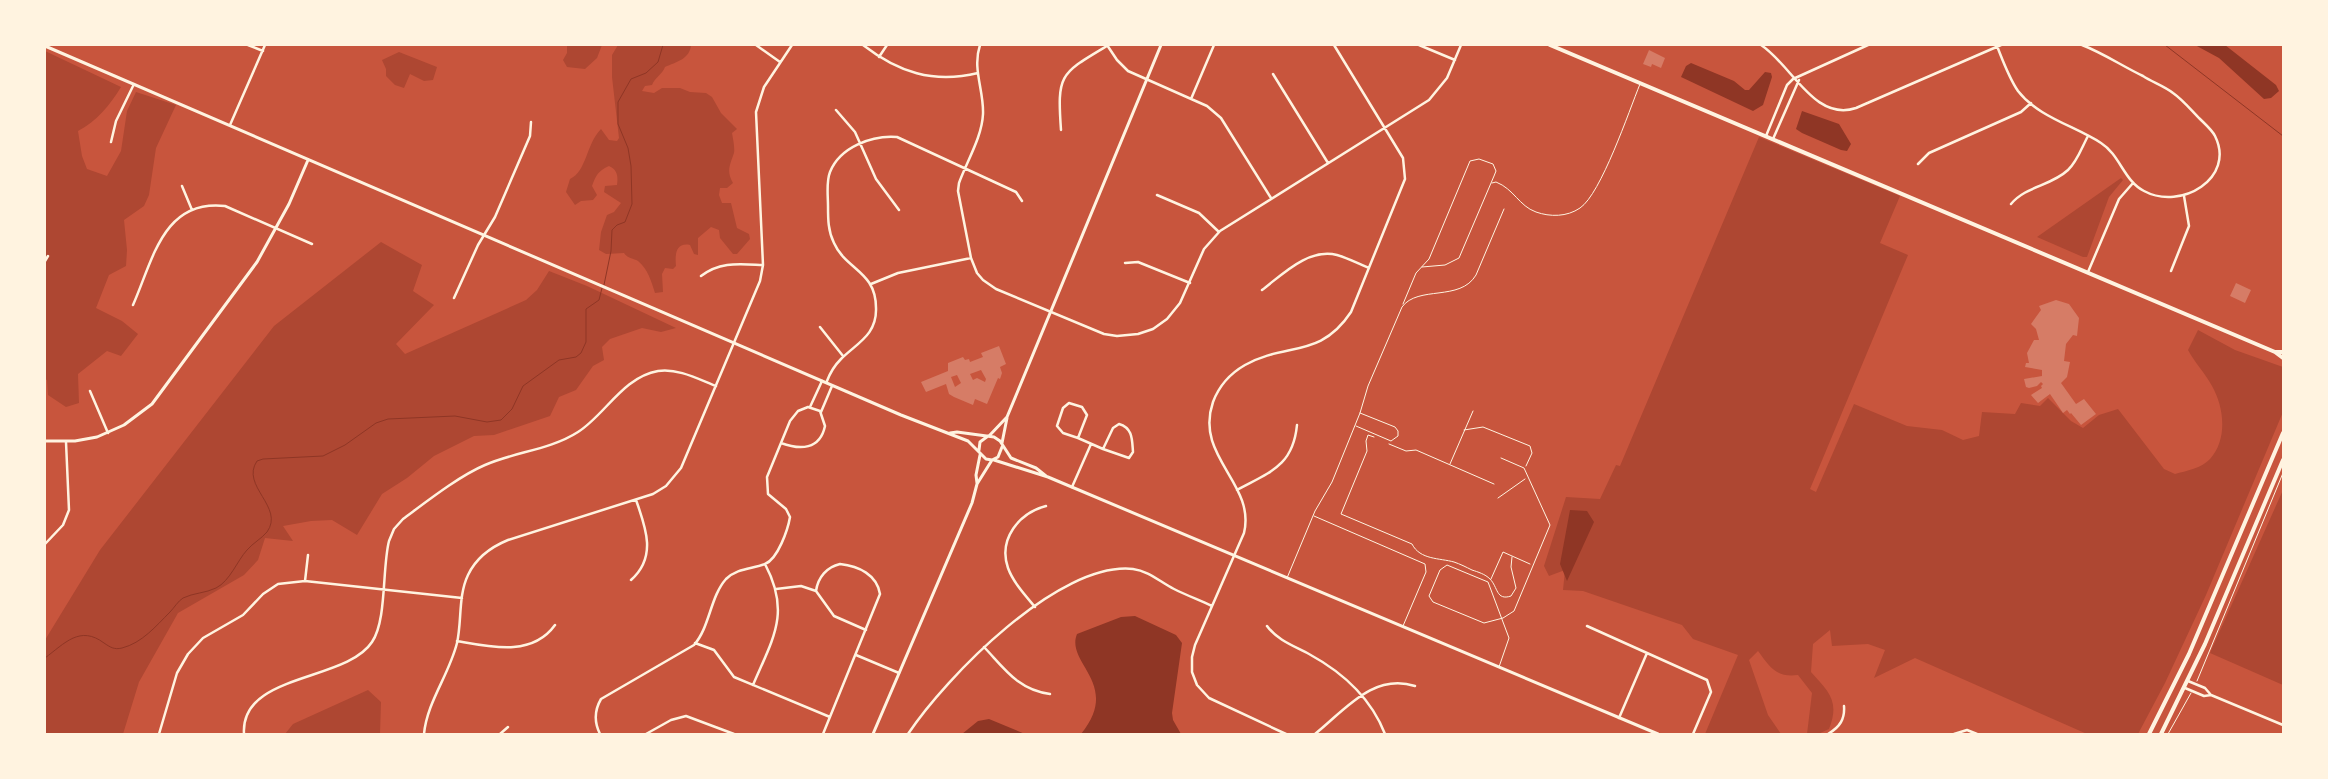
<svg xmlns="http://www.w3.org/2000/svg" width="2328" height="779" font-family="Ubuntu,sans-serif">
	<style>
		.green { fill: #ae4732 }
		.water { fill: #8f3625 }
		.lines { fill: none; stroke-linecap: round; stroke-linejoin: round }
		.stream { stroke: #8f3625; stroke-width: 1 }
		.building { fill: #d67c66; fill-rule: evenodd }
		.path { stroke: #fff3e0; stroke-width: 1 }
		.service { stroke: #fff3e0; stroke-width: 1 }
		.minor { stroke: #fff3e0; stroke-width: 2.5 }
		.tertiary { stroke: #fff3e0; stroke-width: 3 }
		.secondary { stroke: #fff3e0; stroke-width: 4 }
	</style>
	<rect width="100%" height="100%" fill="#c8553d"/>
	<path class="green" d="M567 45H602L597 58 585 69 567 67 563 60 567 53Z
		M618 45H691C690 59 676 62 665 67 662 75 655 77 652 85L645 86 642 91 654 93 662 88H680L690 92 706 93 712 97 721 113 737 129 732 133C733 139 735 148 734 153 730 165 726 171 733 183L727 188H720L719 195 722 203H731L737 228 749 234 750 239 737 254H733L720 238 719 230 711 227 698 238V255L694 254 690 245C675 242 675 256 676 266L673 269 665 268 662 274 663 292 655 293C651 281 648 269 638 261 633 258 628 259 624 253L606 254 599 250 601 232 607 215 614 212 621 203 604 192 605 186 617 185C618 177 618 170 609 166 598 171 596 175 592 186L597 195 593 200 581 201 575 205 566 192 570 179C587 171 586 144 601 129L609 140 617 141 619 138 612 77V55Z
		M45 51 121 87C110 105 97 121 78 131L82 156 87 169 107 176 121 151 127 111 136 92 176 105 156 148 149 195 144 206 124 220 127 250 126 266 109 275 96 308 122 321 138 334 121 356 107 351 78 374 79 403 66 407 48 395 47 380 45 379Z
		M399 52 437 67 433 80 424 81 410 74 404 88 395 85 386 76V69L382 60Z
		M1759 137 1900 196 1880 243 1908 255 1810 489 1816 492 1854 404 1907 426 1942 430 1963 440 1979 436 1982 412 2015 414 2021 403 2040 406 2048 398 2071 421 2083 428 2099 415 2118 409 2164 469 2175 474C2186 471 2202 468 2210 459 2228 439 2224 407 2212 386 2205 373 2195 363 2188 350L2198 330 2235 350 2283 367V412L2206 595 2165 683 2138 734H2087L1915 658 1874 678 1885 650 1868 644 1832 646 1830 630 1813 644 1811 672C1829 692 1840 701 1829 729L1818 734H1807L1812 693 1798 675C1776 678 1770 667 1758 651L1749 660 1768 715 1781 734H1705L1738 655 1693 639 1682 625 1583 591 1563 590 1565 570 1549 576 1544 566 1566 497 1600 499 1616 465 1620 466Z
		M2121 178 2123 180 2109 197 2087 257H2083L2037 237Z
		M381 242 422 265 413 291 434 305 396 344 405 354 526 300 537 290 549 271 587 286 676 328 661 332 642 328 610 339 602 347 604 360 593 366 576 390 559 397 550 416 494 435 474 436 434 456 407 478 382 494 357 535 332 520 311 521 283 526 293 541 265 538 258 560 244 575 178 613 139 682 123 734H45V640L100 550 274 326Z
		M2283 490V685L2210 653Z
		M368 690 381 702 380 734H285L293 724Z"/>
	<path class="water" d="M2195 45H2225L2276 85 2279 91 2271 98 2264 99 2219 58Z
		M1691 63 1734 81 1745 90H1749L1765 72 1771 73 1772 77 1763 105 1753 111 1681 77 1686 66Z
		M1802 111 1839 124 1851 144 1847 151 1841 150 1802 133 1796 129Z
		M1570 510 1587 511 1594 522 1567 581 1560 564Z
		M1135 616 1176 635 1182 643 1172 713 1173 720 1181 734H1081C1122 684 1065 663 1077 634L1121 617Z
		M989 719 1025 734H962L978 721Z"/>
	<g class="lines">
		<path class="stream" d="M2165 45 2283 136
			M604 285 611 251 612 230 617 225 625 222 632 204 631 166 628 148 618 124V102L631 79 646 73 658 62 663 45
			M45 658C65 643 80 625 104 643 110 647 114 650 122 648 142 643 156 626 170 612 174 608 178 601 183 598 193 593 206 593 216 588 230 581 237 561 247 550 253 543 261 539 267 532 285 507 240 486 257 461L263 459 323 456 345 445 376 423 388 419 455 416 487 422 501 420 512 409 523 386 559 360 576 357 581 353 586 342V309L599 300 602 288"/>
	</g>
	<path class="building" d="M1649 50 1665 58 1661 68 1652 64 1651 67 1643 64Z
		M2236 283 2251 290 2245 303 2230 296Z
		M2056 300 2069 304 2079 318 2077 336 2073 335 2066 344 2064 361 2070 362 2067 377 2061 383 2076 404 2084 399 2096 414 2081 425 2071 413 2070 414 2067 410 2063 413 2050 394 2038 403 2031 395 2042 388 2041 386 2043 384 2041 382 2037 386 2029 388 2026 387 2024 379 2042 376V370L2025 367 2026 363H2029L2027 353 2034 340H2039L2036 329 2031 324 2041 310 2039 306Z
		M999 346 1006 364 1000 367 1002 373 1000 379 998 378 987 404 975 399 973 405 954 397 949 394 946 384 926 392 921 382 948 371V363L963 357 965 360 969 359 970 362 983 357 981 353ZM981 370 986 379 985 382 977 378 973 380 970 374ZM957 375 961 383 955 387 951 377Z"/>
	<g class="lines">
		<path class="path" d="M1464 430 1483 427 1530 446 1532 453 1526 466
			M1374 437 1368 435 1366 441 1367 451 1341 514 1412 544C1420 560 1440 558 1454 562 1460 564 1466 567 1472 570 1478 572 1485 574 1490 579 1498 587 1496 601 1511 596L1516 588 1511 567 1512 557
			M1389 444 1406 451 1416 450 1494 484
			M1450 464 1473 411
			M1498 498 1525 479
			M1491 579 1503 552 1530 564
			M2197 681 2283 473
			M2168 734 2191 693"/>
		<path class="service" d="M1492 183 1496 182C1514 189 1519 206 1536 212 1550 217 1567 217 1580 208 1601 194 1629 111 1640 84
			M1403 304 1416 273 1429 259 1470 161 1479 159 1493 164 1496 171 1494 176 1459 258 1445 265 1422 267
			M1356 426 1391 441 1398 436V431L1395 427 1360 413
			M1314 516 1425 564 1426 572 1403 626
			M1287 578 1315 511 1332 482 1360 413 1368 386 1402 307C1418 285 1460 302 1476 275L1504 209
			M1499 667 1509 638 1488 582 1447 565 1440 570 1429 596 1433 602 1484 623 1503 618 1514 611 1550 525 1524 468 1501 458"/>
		<path class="minor" d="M248 45 263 51
			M756 45 780 62
			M863 45C898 72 933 84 978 73
			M980 45C972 69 984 90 983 114 982 137 967 161 959 183L958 191 971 258 977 273 983 280 996 289 1104 334 1117 336 1138 334 1153 329 1167 319 1180 303 1204 249 1220 231 1429 100 1447 78 1461 45
			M1107 45 1117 60 1128 71 1207 106 1221 118 1271 198
			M1419 45 1455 60
			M1761 45C1792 65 1814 122 1856 108L2001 45
			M1997 46C2003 61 2009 78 2018 91 2038 117 2075 126 2101 143 2120 155 2124 181 2144 191 2181 211 2236 178 2215 136 2212 130 2205 124 2200 119 2191 110 2183 100 2173 93 2164 86 2152 82 2143 76 2122 66 2103 53 2082 45
			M879 57 887 45
			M1273 74 1328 163
			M1191 99 1214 45
			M836 110 855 132 876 179 899 210
			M230 125 265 45
			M1061 130C1057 74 1060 74 1107 46
			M1766 136 1787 85 1793 79 1868 45
			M1773 139 1799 80
			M111 142 116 121 134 84
			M1918 164 1929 153 2021 112 2031 103
			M182 186 192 210
			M1157 195 1199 213 1219 232
			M2011 204C2026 186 2051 186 2068 170 2077 162 2082 147 2088 136
			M45 261 48 256
			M1125 263 1138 262 1190 283
			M2171 271 2189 226 2184 196
			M2088 272 2119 199 2133 183
			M701 276C720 261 740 264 763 265
			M871 284 898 273 971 258
			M1262 290C1283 274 1308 248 1337 255 1348 258 1359 264 1369 268
			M454 298 478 245 495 217 530 136 531 122
			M133 305C153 260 163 199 225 206L312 244
			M820 327 843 356
			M827 381C830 373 835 365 841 359 857 343 877 335 876 308 876 271 846 270 834 243 828 231 828 219 828 206 828 195 826 182 830 172 840 147 872 135 897 137L1016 192 1022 201
			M90 391 108 433
			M1069 403 1082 407 1087 415 1078 438 1063 433 1057 426 1063 408Z
			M810 407 822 381
			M821 412 832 386
			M1119 424C1133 428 1132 440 1133 452L1129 458 1103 449 1113 428Z
			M1078 438 1103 449
			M1072 487 1091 444
			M1237 490C1270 472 1293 466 1297 425
			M45 544 63 525 69 510 66 442
			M631 580C657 557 646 528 636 500
			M305 581 308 555
			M776 589 801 586 816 591
			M816 591C818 577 827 567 840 564 859 566 877 575 880 594L823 734
			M816 591 834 616 866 630
			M1035 607C1025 595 1013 582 1008 568 998 539 1019 513 1046 506
			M1267 626C1277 640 1294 646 1309 654 1342 672 1371 698 1385 734
			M1587 626 1707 680 1711 692 1693 734
			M457 641C491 647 532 657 555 625
			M695 643 714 650 734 677 830 717
			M984 647C1004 668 1018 690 1050 694
			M856 655 899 673
			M2188 681 2205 688 2211 695 2283 725
			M753 685C773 638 791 613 765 564
			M2185 688 2204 696 2211 695
			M1619 718 1647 653
			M159 734 177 673 188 654 203 638 243 615 263 594 278 584 305 581 462 598
			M244 734C240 673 346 682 372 642 387 620 382 568 389 541L394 529 403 519C426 502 459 476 485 465 514 452 550 450 578 432 605 415 623 377 658 371 678 368 698 379 716 386
			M424 734C427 702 449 675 457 643 462 621 458 596 468 575 476 558 491 547 508 540L653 494 666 486 681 468 760 281 763 265 756 112 764 87 792 45
			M500 734 508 727
			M600 734C594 722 594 711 601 699L694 645C710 627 710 597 726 579 737 568 752 569 765 564 778 559 788 529 790 517L786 509 768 494 767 477 790 421 798 411 808 407 820 411 825 426C820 450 800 450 781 443
			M646 734 671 720 686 716 734 734
			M908 734C946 677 1059 561 1133 569 1149 571 1160 582 1174 589 1186 595 1199 600 1212 606
			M1286 734 1209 698 1197 685 1192 672V657L1195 645 1244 533C1256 483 1194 457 1213 402 1219 386 1231 373 1245 365 1286 342 1320 359 1351 312L1405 179 1403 158 1334 45
			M1315 734C1346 709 1373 673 1415 686
			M1828 734C1840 727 1845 719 1844 706
			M1954 734 1967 730 1977 734"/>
		<path class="tertiary" d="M45 46 901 415 968 441 986 459 992 460 998 457 1002 447
			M950 433 957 432 994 437 1000 441 1011 458 1036 468 1046 476
			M989 436 1007 417 1017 393 1161 45
			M45 441H75L97 437 124 425 152 404 257 262 289 204 308 160
			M1002 443 1007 418
			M979 450 980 442 988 436
			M994 460 1048 477 1658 734
			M977 483 976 475 980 455
			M873 734 972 503 977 484 992 460"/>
		<path class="secondary" d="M1550 45 2275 352 2283 358
			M2275 352H2283
			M2149 734 2189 654 2283 433
			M2161 734 2205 644 2283 460"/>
	</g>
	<rect width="2328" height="779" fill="none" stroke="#fff3e0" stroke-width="92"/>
</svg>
